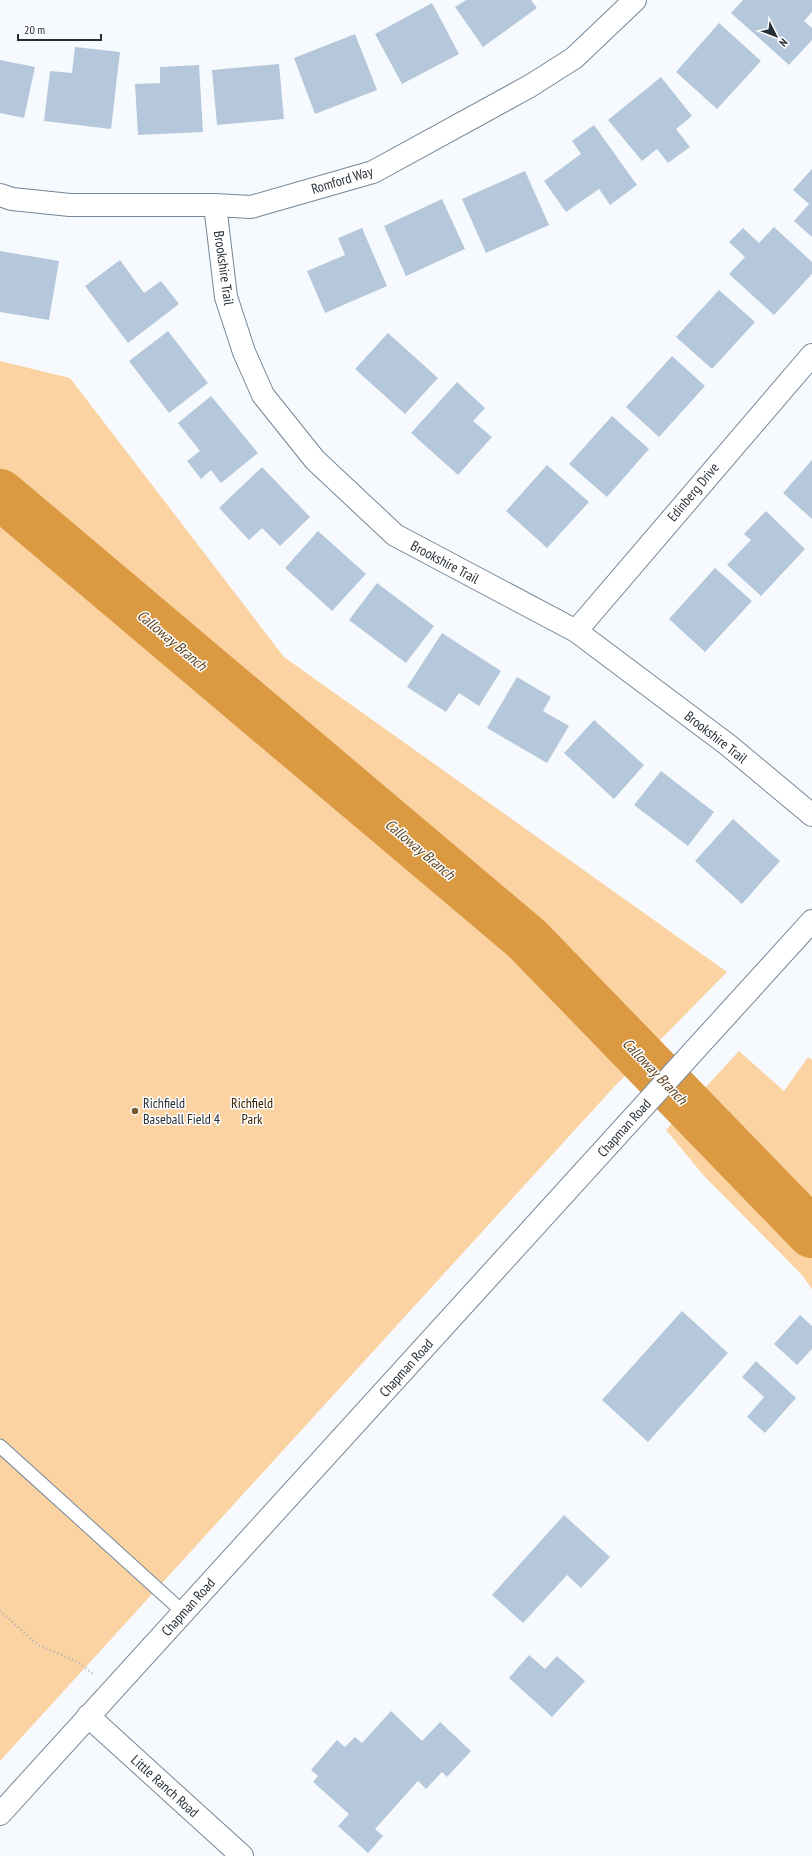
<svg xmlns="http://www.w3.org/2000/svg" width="812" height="1856" font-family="'PT Sans Narrow',sans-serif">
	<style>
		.green { fill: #fbd3a3 }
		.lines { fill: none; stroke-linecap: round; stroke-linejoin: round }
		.river { stroke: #db9a42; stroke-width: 50 }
		.building { fill: #b5c8db }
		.service-casing { stroke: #748698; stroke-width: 15 }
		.minor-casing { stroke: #748698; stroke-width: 24 }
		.tertiary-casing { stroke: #748698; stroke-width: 24 }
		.path { stroke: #abb0b5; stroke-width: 2.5; stroke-dasharray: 1 3; stroke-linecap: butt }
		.service { stroke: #fff; stroke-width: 13 }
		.minor { stroke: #fff; stroke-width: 22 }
		.tertiary { stroke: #fff; stroke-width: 22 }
		.poi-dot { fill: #7a592f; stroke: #fff; stroke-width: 1.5 }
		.labels { text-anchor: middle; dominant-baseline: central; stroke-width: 3; stroke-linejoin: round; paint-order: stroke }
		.street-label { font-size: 14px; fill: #272f36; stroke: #fff }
		.poi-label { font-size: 14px; fill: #272f36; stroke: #fff; text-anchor: start }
		.park-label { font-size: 14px; fill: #3c2300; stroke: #fff }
		.water-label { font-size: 15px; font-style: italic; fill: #5e431f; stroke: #fff }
	</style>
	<rect width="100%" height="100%" fill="#f6fafe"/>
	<path class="green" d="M0 361 70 378 284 657 727 972 614 1087 0 1761Z
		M739 1051 784 1091 808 1057 812 1060V1289L802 1275 704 1176 666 1130Z"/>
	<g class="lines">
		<path class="river" d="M0 494 527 939 812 1233"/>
	</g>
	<path class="building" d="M466 0H531L537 8 483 47 455 7Z
		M743 0H812V12L804 21 812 28V40L789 65 731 13Z
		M432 3 459 54 402 84 375 34Z
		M719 23 761 61 717 109 676 72Z
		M355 34 377 90 315 114 294 58Z
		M75 47 120 52 111 129 44 121 50 71 72 73Z
		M0 60 35 67 24 118 0 113Z
		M279 64 284 119 217 125 212 70Z
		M199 65 203 132 138 135 135 84 160 83V67Z
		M661 77 692 116 676 129 690 147 668 163 657 149 642 161 608 120Z
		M594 125 637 185 610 205 599 189 566 212 544 181 581 154 572 141Z
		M812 169V237L794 221 809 204 793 190Z
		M525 171 549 225 486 253 462 199Z
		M442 199 465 249 406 276 384 226Z
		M774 227 812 262V274L774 315 729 274 745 257 729 242 743 228 759 243Z
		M362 228 387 286 325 313 307 271 345 255 338 238Z
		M0 251 59 261 49 320 0 312Z
		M120 260 144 293 161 281 179 304 128 343 85 286Z
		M719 290 755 322 712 369 676 337Z
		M168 331 208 383 169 413 129 361Z
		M388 333 438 378 405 414 355 369Z
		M672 356 705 386 659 437 626 407Z
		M457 382 485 408 473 421 492 437 458 475 411 433Z
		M211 396 258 453 221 483 211 470 201 479 187 461 200 451 178 423Z
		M612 416 649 449 607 497 569 464Z
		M812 460V519L783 493Z
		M547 465 589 502 547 548 506 511Z
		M262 467 310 517 280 546 262 528 249 540 219 508Z
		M766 511 805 549 761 596 727 565 751 540 744 534Z
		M318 531 366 574 332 611 285 568Z
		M715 568 752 601 705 652 669 619Z
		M377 583 434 626 406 663 349 620Z
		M442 633 501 671 479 706 459 693 446 712 407 687Z
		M517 677 551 697 543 711 569 726 547 763 487 728Z
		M594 720 644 765 614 799 564 753Z
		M661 771 714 812 688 846 634 805Z
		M733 819 780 861 742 904 695 861Z
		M682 1311 728 1353 648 1442 602 1400Z
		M800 1315 812 1326V1349L797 1365 774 1344Z
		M756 1361 796 1398 765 1433 747 1417 764 1397 742 1377Z
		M564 1515 610 1557 581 1588 567 1575 523 1623 492 1595Z
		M529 1655 545 1669 557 1656 585 1681 552 1717 509 1678Z
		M391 1711 422 1741 440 1722 471 1751 447 1777 442 1772 426 1789 418 1781 375 1829 383 1836 368 1853 338 1826 349 1814 313 1782 318 1776 311 1770 337 1740 345 1747 355 1737 362 1743Z"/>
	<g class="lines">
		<g class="service-casing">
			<path id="service" d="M0 1446 183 1612"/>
		</g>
		<g class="minor-casing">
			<path id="minor" d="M0 195 12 199 70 205H215L251 207 373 172 530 86 574 58 635 0
				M215 205 226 297 244 352 263 395 315 460 395 535 576 631 728 745 812 815
				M576 631 812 355
				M88 1716 242 1856"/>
		</g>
		<g class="tertiary-casing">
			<path id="tertiary" d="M0 1814 812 921"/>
		</g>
		<path class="path" d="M0 1611 38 1645 78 1662 93 1674"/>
		<use href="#service" class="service"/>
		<use href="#minor" class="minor"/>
		<use href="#tertiary" class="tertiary"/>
	</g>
	<circle class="poi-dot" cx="135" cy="1111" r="4"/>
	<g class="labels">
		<g class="street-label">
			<text transform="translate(342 180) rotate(-17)">Romford Way</text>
			<text transform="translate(224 268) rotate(82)">Brookshire Trail</text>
			<text transform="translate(693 492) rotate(-50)">Edinberg Drive</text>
			<text transform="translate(445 562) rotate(28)">Brookshire Trail</text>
			<text transform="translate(716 737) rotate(38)">Brookshire Trail</text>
			<text transform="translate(624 1128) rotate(-48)">Chapman Road</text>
			<text transform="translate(406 1368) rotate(-48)">Chapman Road</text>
			<text transform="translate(188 1607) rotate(-48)">Chapman Road</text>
			<text transform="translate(165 1786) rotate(42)">Little Ranch Road</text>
		</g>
		<g class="poi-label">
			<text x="143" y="1103">Richfield<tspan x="143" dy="16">Baseball Field 4</tspan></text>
		</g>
		<g class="park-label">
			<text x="252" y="1103">Richfield<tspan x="252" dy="16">Park</tspan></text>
		</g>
		<g class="water-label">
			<text transform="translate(172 640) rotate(40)">Calloway Branch</text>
			<text transform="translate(420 849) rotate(40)">Calloway Branch</text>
			<text transform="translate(655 1071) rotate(46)">Calloway Branch</text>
		</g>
	</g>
	<g transform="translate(776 36) rotate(132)" stroke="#ffffff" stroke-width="3" paint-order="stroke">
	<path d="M0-3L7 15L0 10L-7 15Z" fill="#272f36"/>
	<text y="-6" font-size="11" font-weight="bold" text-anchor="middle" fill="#272f36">N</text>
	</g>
	<path d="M18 34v6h83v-6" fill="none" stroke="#272f36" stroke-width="2"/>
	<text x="24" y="34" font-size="12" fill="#272f36" stroke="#ffffff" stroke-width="3" paint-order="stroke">20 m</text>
</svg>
